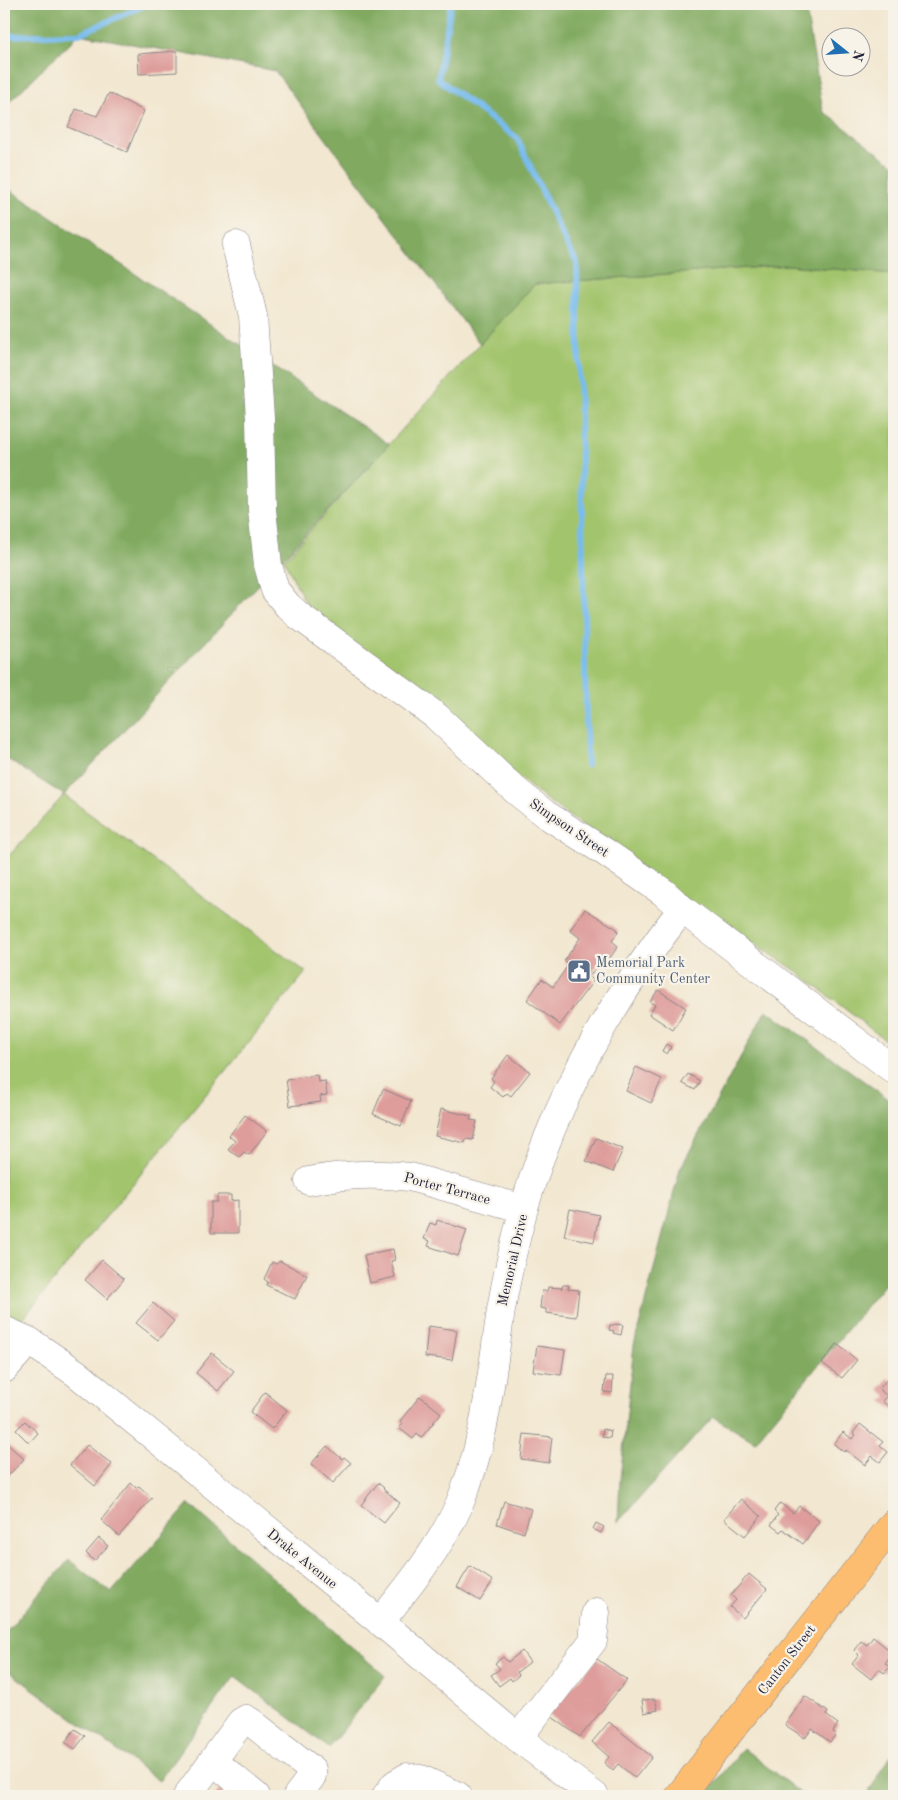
<svg xmlns="http://www.w3.org/2000/svg" width="898" height="1800" font-family="'Old Standard TT',serif">
	<style>
		.green { fill: #a2c46c; stroke: #627354 }
		.forest { fill: #81aa60; stroke: #52664e }
		.lines { fill: none; stroke-linecap: round; stroke-linejoin: round }
		.stream { stroke: #78bcee; stroke-width: 6 }
		.building { fill: #de9d9b }
		.minor-casing { stroke: #8a8486; stroke-width: 29 }
		.major-casing { stroke: #8a8486; stroke-width: 29 }
		.minor { stroke: #fff; stroke-width: 28 }
		.major { stroke: #fcbd6f; stroke-width: 28 }
		.labels { text-anchor: middle; dominant-baseline: central; stroke-width: 4.5; stroke-linejoin: round; paint-order: stroke }
		.street-label { font-size: 14px; fill: #22223b; stroke: #f7f3e8 }
		.service-label { font-size: 14px; fill: #4e5e75; stroke: #f7f3e8; text-anchor: start }
	</style>
	<rect width="100%" height="100%" fill="#f7f3e8"/>
	<filter id="ink" filterUnits="userSpaceOnUse"><feTurbulence type="fractalNoise" baseFrequency=".02" numOctaves="2"/><feDisplacementMap in="SourceGraphic" scale="10" xChannelSelector="R" yChannelSelector="G"/><feConvolveMatrix kernelMatrix="1 2 1 2 8 2 1 2 1" color-interpolation-filters="sRGB"/></filter>
	<filter id="wash" filterUnits="userSpaceOnUse"><feTurbulence type="fractalNoise" baseFrequency=".0096" numOctaves="4" result="noise"/><feDisplacementMap in="SourceGraphic" scale="20" xChannelSelector="R" yChannelSelector="G"/><feGaussianBlur stdDeviation="1.12" result="paint"/><feColorMatrix in="noise" values="0 0 0 0 0 0 0 0 0 0 0 0 0 0 0 0 0 1.4 0 .05"/><feComposite in="paint" operator="in"/></filter>
	<g filter="url(#wash)">
		<rect width="100%" height="100%" fill="#f2e7d0"/>
		<path class="green" d="M788 265 894 274V1047L795 970 666 886 544 798 307 606 284 560 534 284Z
			M64 795 306 972 20 1322 4 1316V861Z"/>
		<path class="forest" d="M4 4H805L823 111 894 165V274L788 265 535 284 480 344 275 71 79 34 4 107Z
			M4 186 389 444 64 795 4 757Z
			M766 1010 894 1103V1273L755 1442 713 1417 618 1522 620 1480 634 1345 680 1169Z
			M189 1504 385 1676 329 1748 235 1676 159 1781 4 1668V1634L69 1560 111 1593Z
			M743 1748 804 1796H705Z
			M894 1751V1796H866Z"/>
		<g class="lines">
			<path class="stream" d="M451 4 438 79 517 138 568 247 577 262 587 765
				M4 36 79 34 148 4"/>
		</g>
		<g id="blocks">
			<path class="building" d="M177 51V72L139 74 138 54Z
				M109 93 144 111 127 152 68 127 76 109 97 116Z
				M585 909 617 929 618 932 612 941 618 946 610 958 605 954 589 977 594 980 560 1025 527 1000 542 979 553 987 569 964 564 961 580 938 570 930Z
				M658 990 686 1008 673 1030 649 1014 655 1005 650 1002Z
				M666 1044 671 1047 667 1054 662 1051Z
				M508 1055 530 1072 511 1096 507 1093 503 1097 490 1087 494 1081 491 1078Z
				M636 1067 662 1079 651 1103 626 1091Z
				M688 1074 700 1081 695 1090 682 1083Z
				M317 1075 318 1082 325 1081 327 1095 320 1096 321 1102 290 1106 286 1080Z
				M383 1089 411 1101 401 1126 373 1114Z
				M441 1109 471 1116 470 1120 477 1121 473 1140 466 1139 465 1143 435 1136Z
				M245 1115 267 1131 249 1155 244 1152 239 1157 228 1149 235 1141 229 1136Z
				M596 1138 623 1149 613 1172 586 1161Z
				M217 1195H231V1201L238 1200V1233H211V1202H217Z
				M570 1209 599 1215 594 1242 564 1236Z
				M437 1220 467 1230 458 1256 428 1246 430 1241 424 1239 430 1223 436 1225Z
				M393 1249 395 1260 391 1261 395 1277 370 1283 364 1255Z
				M102 1260 124 1279 107 1299 85 1280Z
				M280 1261 307 1275 295 1299 266 1285 268 1282 264 1279 272 1262 276 1264Z
				M563 1285H569L568 1289 579 1290 576 1317 546 1313V1309L540 1308 542 1291H547L548 1287 562 1288Z
				M153 1303 174 1321 158 1340 136 1323Z
				M615 1324 623 1325 621 1335 613 1333 614 1331 609 1330 610 1325H614Z
				M428 1326 457 1330 452 1360 425 1357Z
				M837 1344 857 1360 842 1378 822 1363Z
				M537 1346 565 1350 561 1375 533 1371Z
				M212 1353 234 1371 218 1391 196 1373Z
				M606 1376H613L612 1393 604 1392Z
				M888 1378 894 1384V1411L882 1401 887 1396 879 1389Z
				M265 1392 287 1410 272 1429 250 1412Z
				M420 1396 441 1413 421 1438 417 1434 413 1439 399 1428 403 1424 400 1421Z
				M25 1421 38 1433 29 1443 16 1430Z
				M860 1424 883 1442 880 1445 888 1452 880 1462 872 1456 865 1465 846 1450 844 1452 834 1444 843 1432 852 1439 855 1435 853 1433Z
				M603 1429 611 1431 610 1438 602 1437Z
				M524 1434 552 1437 549 1463 521 1459Z
				M5 1442 24 1459 7 1477 4 1474Z
				M87 1445 112 1464 95 1486 70 1465Z
				M327 1446 342 1459 344 1457 351 1463 333 1483 311 1464Z
				M131 1483 136 1488 139 1486 152 1498 119 1536 101 1520Z
				M378 1483 384 1488 383 1489 400 1503 384 1523 361 1505Z
				M741 1499 761 1516 745 1536 724 1519Z
				M504 1501 531 1509 524 1533 497 1524Z
				M780 1503 793 1513 799 1506 819 1521 803 1544 783 1529 780 1532 771 1525 778 1515 774 1511Z
				M596 1523 604 1527 601 1533 593 1529Z
				M99 1538 108 1546 94 1561 86 1553Z
				M470 1566 493 1581 480 1601 457 1587Z
				M749 1574 767 1589 743 1618 730 1607 736 1600 731 1595Z
				M873 1637 893 1653 885 1663 890 1667 884 1673 879 1669 871 1679 852 1664 859 1655 854 1650 861 1641 867 1645Z
				M522 1651 530 1662 517 1672 519 1675 512 1681 510 1678 499 1686 491 1675 500 1669 495 1663 503 1657 508 1662Z
				M597 1659 627 1680 580 1737 548 1714Z
				M805 1696 828 1712 826 1715 838 1724 833 1732 836 1734 830 1742 812 1729 805 1738 785 1725Z
				M655 1699 658 1710 644 1713 642 1700Z
				M609 1722 652 1757 635 1778 618 1764 613 1770 604 1763 609 1757 592 1742Z
				M75 1729 85 1736 75 1749 65 1742Z
				M219 1790 227 1796H215Z"/>
		</g>
	</g>
	<g filter="url(#ink)">
		<use href="#blocks" fill-opacity="0" stroke="#8a8486" stroke-width="1"/>
		<g class="lines">
			<g class="minor-casing">
				<path id="minor" d="M236 245 253 316 260 418 262 510 268 565 275 590 288 606 298 615 436 716 515 790 545 814 605 852 663 892 682 909 894 1070
					M309 1181C342 1174 376 1173 410 1177L524 1209
					M4 1330 29 1341 76 1373 389 1629 518 1738 595 1796
					M4 1369 29 1341
					M380 1622C409 1586 440 1548 459 1505 484 1447 490 1385 499 1324 504 1285 514 1245 524 1208 555 1099 613 998 682 909
					M518 1738 593 1641 596 1612
					M213 1761 256 1796
					M187 1796 241 1722 246 1719 251 1722 312 1770V1776L297 1796
					M386 1796 395 1784 407 1777 421 1779 458 1796"/>
			</g>
			<g class="major-casing">
				<path id="major" d="M679 1796 894 1523"/>
			</g>
			<use href="#minor" class="minor"/>
			<use href="#major" class="major"/>
		</g>
	</g>
	<defs>
		<g id="civic-square" transform="scale(1.25)"><rect x="-9" y="-9" width="18" height="18" rx="4" fill="#5c6f8a" stroke="#f7f3e8"/><path d="M-.6-6.5H3V-4.5H.6V-3L4-1V1h2V6H-6V1h2V-1L-.6-3ZM-1.2 2.5V6h2.4V2.5Z" fill="#fff"/></g>
	</defs>
	<g fill-rule="evenodd">
		<use href="#civic-square" x="579" y="971"/>
	</g>
	<g class="labels">
		<g class="street-label">
			<text transform="translate(569 828) rotate(34)">Simpson Street</text>
			<text transform="translate(447 1189) rotate(15)">Porter Terrace</text>
			<text transform="translate(513 1260) rotate(-77)">Memorial Drive</text>
			<text transform="translate(302 1559) rotate(39)">Drake Avenue</text>
			<text transform="translate(787 1660) rotate(-52)">Canton Street</text>
		</g>
		<g class="service-label">
			<text x="596" y="963">Memorial Park<tspan x="596" dy="16">Community Center</tspan></text>
		</g>
	</g>
	<rect width="898" height="1800" fill="none" stroke="#f7f3e8" stroke-width="20"/>
	<g transform="translate(846 52) rotate(107)"><circle r="24" fill="#f7f3e8" stroke="#a29fa3"/>
	<path d="M0-4L9 19L0 12L-9 19Z" fill="#1f6fb2"/>
	<text y="-8" font-size="14" font-weight="bold" text-anchor="middle" fill="#22223b">N</text>
	</g>
</svg>
